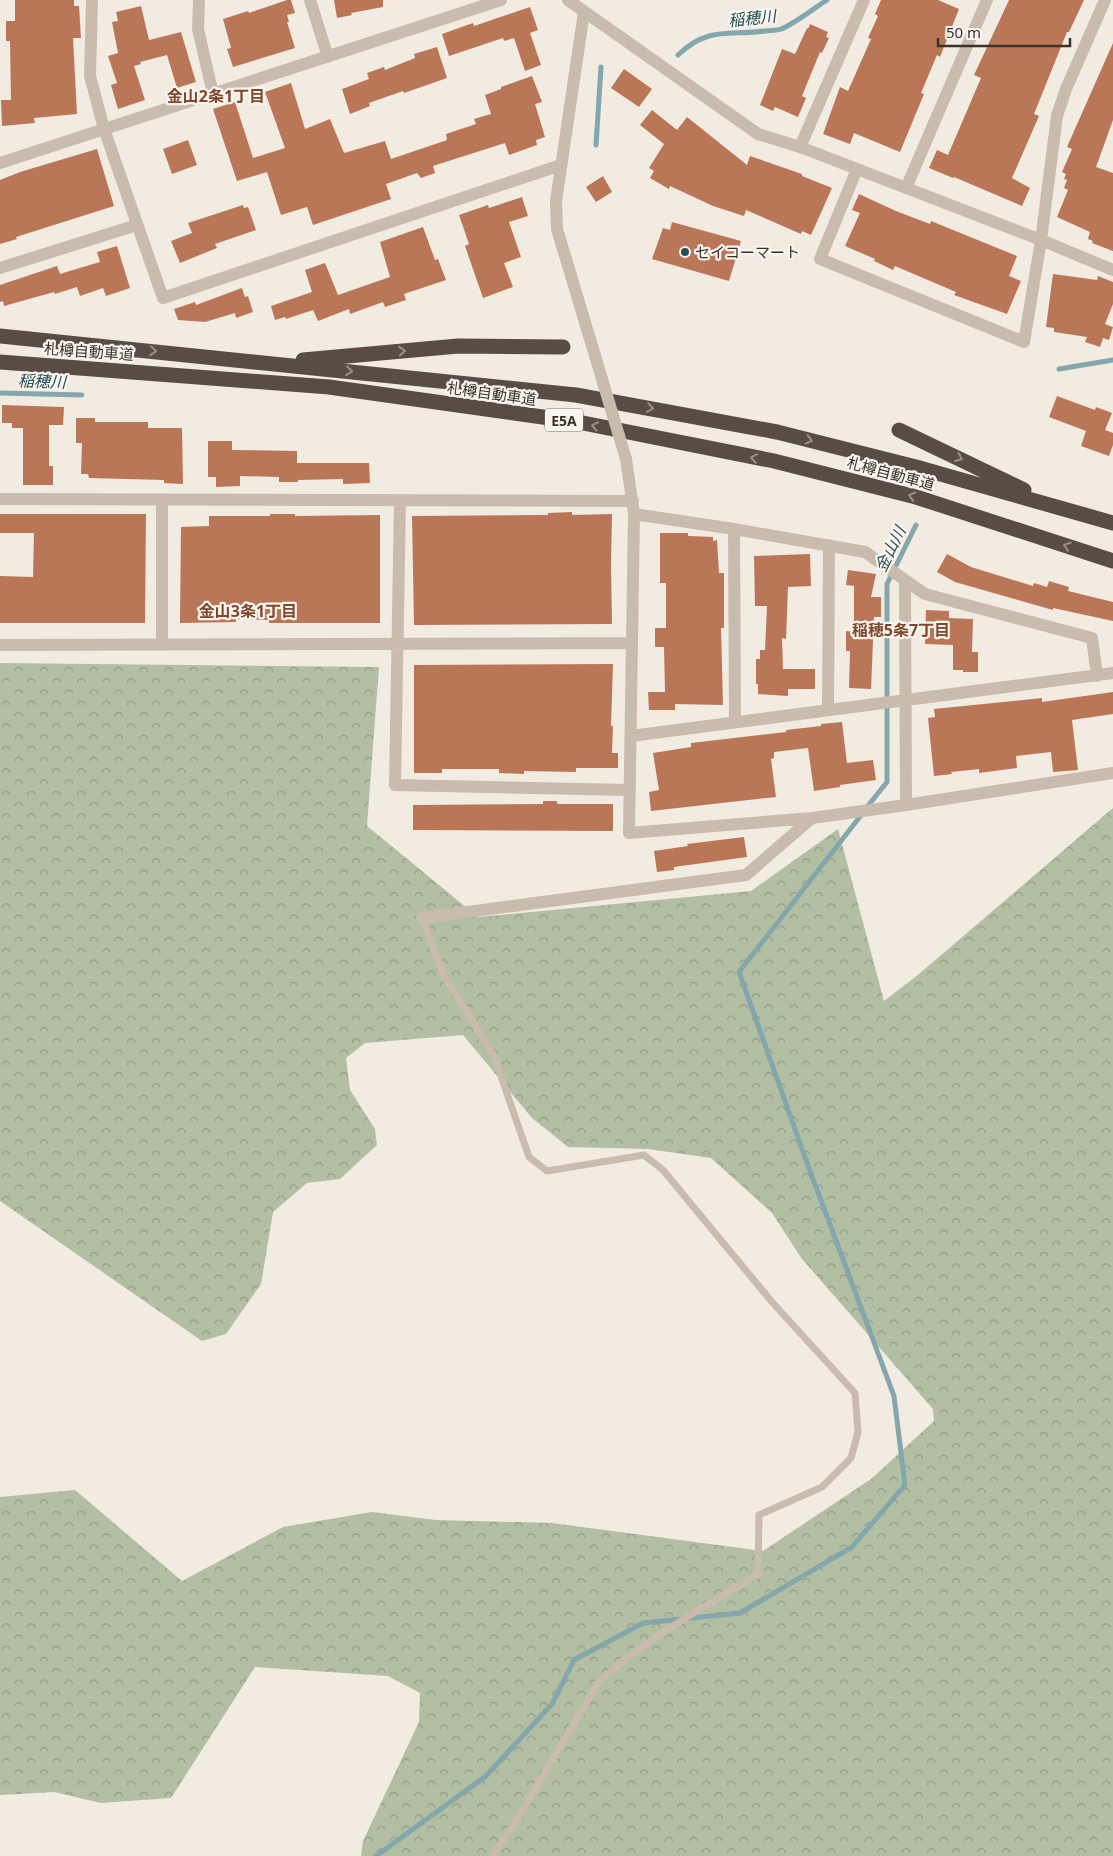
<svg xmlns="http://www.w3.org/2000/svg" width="1113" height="1856" font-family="'Noto Sans','Noto Sans JP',sans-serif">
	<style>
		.forest { fill: url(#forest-crowns) }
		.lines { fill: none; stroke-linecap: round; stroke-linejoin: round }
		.stream { stroke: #83a7ac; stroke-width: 5 }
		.building { fill: #ba7757 }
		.service { stroke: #c9bcae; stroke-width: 7 }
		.minor { stroke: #c9bcae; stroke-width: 12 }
		.tertiary { stroke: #c9bcae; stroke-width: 12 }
		.motorway { stroke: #584c44; stroke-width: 15 }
		.minor-bridge { stroke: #c9bcae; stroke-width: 12 }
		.oneway { stroke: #989088 }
		.poi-dot { fill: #254f56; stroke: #f9f5ee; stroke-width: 2 }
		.labels { text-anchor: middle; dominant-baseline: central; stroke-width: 4.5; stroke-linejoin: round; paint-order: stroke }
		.shield { fill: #f9f5ee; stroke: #726c66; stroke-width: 1 }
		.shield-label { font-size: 14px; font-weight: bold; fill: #38312c }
		.poi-label { font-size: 15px; fill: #38312c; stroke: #f9f5ee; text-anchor: start }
		.street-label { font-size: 15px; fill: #38312c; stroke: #f9f5ee }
		.water-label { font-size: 16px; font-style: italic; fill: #254f56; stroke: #f9f5ee }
		.neighbourhood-label { font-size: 16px; font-weight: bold; fill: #7f472d; stroke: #f9f5ee }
	</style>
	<defs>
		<pattern id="forest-crowns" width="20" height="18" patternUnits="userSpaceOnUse" patternTransform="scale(1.25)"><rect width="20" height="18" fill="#b3bfa3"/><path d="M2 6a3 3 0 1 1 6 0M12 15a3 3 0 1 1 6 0" fill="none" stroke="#939c85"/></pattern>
	</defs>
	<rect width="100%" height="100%" fill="#f1ebe2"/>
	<path class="forest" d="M0 663 379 667 367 826 478 917 751 891 838 829 884 1001 919 974 1113 808V1856H361L363 1841 419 1722 420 1693 388 1676 255 1667 171 1798 101 1803 54 1792 0 1795V1497L75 1490 182 1581 283 1527 372 1512 436 1520 552 1523 763 1551 871 1479 934 1421 933 1409 802 1259 772 1213 711 1158 648 1149 568 1147 532 1118 463 1035 365 1043 346 1058 350 1090 375 1129 377 1145 340 1179 307 1183 273 1212 261 1284 226 1334 202 1341 0 1201Z"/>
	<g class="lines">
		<path class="stream" d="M678 55C708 26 729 36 765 31 770 30 776 31 781 29 791 26 816 7 827 0
			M596 145 601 67
			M1059 369 1113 360
			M0 393 82 395
			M867 807 887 782V584L916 525
			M376 1856 486 1776 552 1704 574 1660 643 1623 740 1613 852 1547 905 1485 894 1396 806 1160 739 972 862 814"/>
	</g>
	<path class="building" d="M15 0H74V6H79L81 38H73L77 114 34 118 35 123 2 126 1 100H11L10 41H6V21H15Z
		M287 0H291L295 13 287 15 289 22H287L295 48 233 67 227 49 231 48 223 19 248 11 249 13Z
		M334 0H383V7L351 13 352 15 337 18Z
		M881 0H938L959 9 940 57 937 55 921 93 924 94 900 152 854 133 850 144 823 134 840 87 848 91 871 39 868 38 878 16 875 14Z
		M1009 0H1084L1069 32H1067L1034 114 1039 116 1012 178 1030 188 1022 206 954 177 953 178 929 168 937 150 948 155 981 78 974 75Z
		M141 6 149 40 181 32 196 82 177 88 167 55 140 62 141 64 134 66 145 100 118 109 111 85 117 83 108 56 118 53 112 22 118 21 116 12Z
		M530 7 538 30 530 33 541 65 525 71 514 38 504 41 503 38 449 56 442 34 473 23 474 26Z
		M810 24 828 32 826 37 829 38 822 53 820 52 802 96 806 98 798 117 775 107 773 111 760 105 782 49 795 54 807 28 808 29Z
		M1113 43V120L1096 167 1113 173V251L1092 243 1093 241 1088 239 1090 232 1057 217 1068 190 1064 188 1067 180 1064 179 1066 174 1062 172 1072 149 1067 147Z
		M437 47 447 78 404 93 403 91 369 103 370 106 350 114 342 89 369 79 367 73 384 67 385 70 415 58 414 54Z
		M624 69 652 89 639 107 611 88Z
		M532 76 542 102 535 104 545 137 536 140 537 145 509 155 505 143 433 166 435 173 421 178 417 173 386 184 391 199 313 225 307 207 281 215 267 172 237 181 213 109 235 102 253 158 285 148 265 92 291 83 305 129 330 119 344 153 385 141 391 159 447 140 446 134 476 124 474 119 491 114 485 95 501 89V87Z
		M652 110 677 130 687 117 747 165 750 156 802 174V176L832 188 811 235 802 231 801 234 746 210 744 216 713 206 670 186 669 189 650 178 654 171 649 168 664 144 640 125Z
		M188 140 197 165 172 174 163 149Z
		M97 149 114 206 16 237 17 239 0 244V180L20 172Z
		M603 176 612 192 596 202 586 187Z
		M859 194 896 211 930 224 931 221 1017 256 1009 276 1021 281 1007 314 954 295 956 292 895 266 893 270 874 261 875 259 845 246 860 213 852 210Z
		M522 197 528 216 509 222 521 257 504 263 513 287 483 298 465 246 469 244 459 215 488 205 489 208Z
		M243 205 244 208 248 207 256 230 215 244 217 248 180 263 171 241 192 233 188 223Z
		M672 222 741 241 729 281 652 259 663 228 670 230Z
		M423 227 435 260 438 259 446 280 404 294 406 300 385 307 383 302 350 314 349 309 318 321 313 310 286 319 285 317 275 320 271 306 312 292 305 270 325 263 338 295 390 277 380 242Z
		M117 246 130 288 106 296 103 288 80 296 77 287 55 294 54 292 4 306 3 301 0 302V285L57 266 60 274 73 270 100 262 97 252Z
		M1053 274 1097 280 1098 276 1113 282V304L1105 324 1113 327 1109 340 1103 338 1100 347 1085 342 1087 337 1054 332V328L1046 327Z
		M242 288 245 297 248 296 253 312 236 318 235 313 205 322 178 320 174 309 195 302 196 305Z
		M1057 396 1095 410 1096 407 1112 413 1105 430 1113 433V445L1109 456 1081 446 1086 431 1049 417Z
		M2 405 64 407 63 425H49V466H53V485H23V428H12V423H2Z
		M76 418H95V422H148V428H182L183 484 164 483V480L89 478 88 474H81L82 443H76Z
		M208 441H232V450L297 451V463H369L370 483 343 484V479L298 480V482H279V477L240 476V486L216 487V477H208Z
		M572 512V515L612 514 611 565 612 624 414 625 412 516 548 515V513Z
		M0 514H146L145 623H0V576L33 577 34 533H0Z
		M270 514H295V516L380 515V623H269V620L236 619V622L180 623 181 527 209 526V516H270Z
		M660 533H688V536L713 537V541L717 540 719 573H724V628H721L723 705 675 704V710H649L648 692H665L664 647H655V628H666V583H660Z
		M810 554 811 586 788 587 786 639 782 638 783 669H815V689H788V696L758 694V684H756V659H760V650H765L767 606H755L754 556Z
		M947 554 971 567 1033 586 1034 583 1047 587 1049 581 1069 587 1068 591 1113 602V621L1053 608V610L955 582 937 572Z
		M848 570 876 574 871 597H881V617H874L871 689 849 688 850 651H846V631L854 632V586L846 585Z
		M926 610 949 611V618L973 619 972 652H978V672H963V670H953V645L925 644Z
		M613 664 611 726H613L612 753H618V768H576V772L524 771V774L499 773V769H442V773H414V665Z
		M1113 692V714L1072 720 1078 770 1053 772 1051 752 1016 756 1017 768 979 773V769L951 772 952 774 934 776 928 718 935 717 934 709 1042 698V702Z
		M842 722 847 763 873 760 876 780 840 785V787L814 791 808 748 774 752V758L771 759 776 797 651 811 649 792 659 790 653 753 691 747V743L786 732V730L821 726V724Z
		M543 801H557V804H613V831L413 830V805L543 804Z
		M744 837 747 857 674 867V870L657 872 654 851 688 846 687 844Z"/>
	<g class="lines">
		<path class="service" d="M422 918 444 976 494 1056 529 1157 547 1171 644 1155 663 1170 772 1302 855 1393 858 1432 851 1458 822 1487 759 1515 758 1574C704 1608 645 1638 598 1683L518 1818 492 1856"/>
		<path class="minor" d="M92 0 90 76 104 129 163 298 561 165
			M199 0 198 29 213 94
			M310 0 328 57
			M800 147 864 0
			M0 163 501 0
			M857 169 820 259 1024 342 1041 240 1057 116 1066 89 1105 0
			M906 188 987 0
			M556 201 584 12
			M1041 240 1113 270
			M0 268 137 225
			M626 459 634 514 629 833 812 818 906 805 1113 773
			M0 499 633 501
			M400 501 395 785 630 790
			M634 514 734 529 865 552 925 594 1092 638 1097 676
			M734 529 735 722
			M905 581 906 805
			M162 644V500
			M0 645 632 643
			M828 710 829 545
			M631 736 1113 673
			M422 918 746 875 812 818"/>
		<path class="tertiary" d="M568 0 758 134 800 147 1041 240"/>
		<path class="motorway" d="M0 336 576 395 777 432 916 467 1113 523
			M303 360 458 346 563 347
			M0 362 329 387 578 422 774 461 916 497 1113 561
			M899 430 1024 490"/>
		<path class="minor-bridge" d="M556 201 557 229 626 459"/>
	</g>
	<defs><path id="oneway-chevron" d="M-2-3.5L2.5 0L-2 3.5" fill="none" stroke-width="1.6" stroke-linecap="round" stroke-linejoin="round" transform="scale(1.25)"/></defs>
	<g class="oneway">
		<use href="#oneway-chevron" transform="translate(153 351) rotate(6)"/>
		<use href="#oneway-chevron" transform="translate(402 351) rotate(-5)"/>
		<use href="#oneway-chevron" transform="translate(349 371) rotate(6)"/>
		<use href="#oneway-chevron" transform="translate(650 408) rotate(10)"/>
		<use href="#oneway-chevron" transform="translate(595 426) rotate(-169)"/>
		<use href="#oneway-chevron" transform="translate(809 440) rotate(14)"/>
		<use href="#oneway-chevron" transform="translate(754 458) rotate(-169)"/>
		<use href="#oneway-chevron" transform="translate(959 458) rotate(25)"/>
		<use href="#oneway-chevron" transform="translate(912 496) rotate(-165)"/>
		<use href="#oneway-chevron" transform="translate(1067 546) rotate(-162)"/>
	</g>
	<circle class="poi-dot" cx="685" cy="252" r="5"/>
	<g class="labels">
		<rect class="shield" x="545" y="408.5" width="38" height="23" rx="4"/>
		<g class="shield-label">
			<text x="564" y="420">E5A</text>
		</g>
		<g class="poi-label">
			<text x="695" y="252">セイコーマート</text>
		</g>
		<g class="street-label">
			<text transform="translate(89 351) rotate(4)">札樽自動車道</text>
			<text transform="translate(492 393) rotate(8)">札樽自動車道</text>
			<text transform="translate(891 473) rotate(15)">札樽自動車道</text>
		</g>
		<g class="water-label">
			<text transform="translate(752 18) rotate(-6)">稲穂川</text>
			<text transform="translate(42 381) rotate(2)">稲穂川</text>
			<text transform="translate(890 549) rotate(-64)">金山川</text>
		</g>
		<g class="neighbourhood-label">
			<text x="216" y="96">金山2条1丁目</text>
			<text x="248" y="611">金山3条1丁目</text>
			<text x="901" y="630">稲穂5条7丁目</text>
		</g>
	</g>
	<path d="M938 38v8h132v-8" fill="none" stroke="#38312c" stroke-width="2.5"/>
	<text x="946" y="38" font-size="15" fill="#38312c" stroke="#f9f5ee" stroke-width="4" paint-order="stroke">50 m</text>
</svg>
